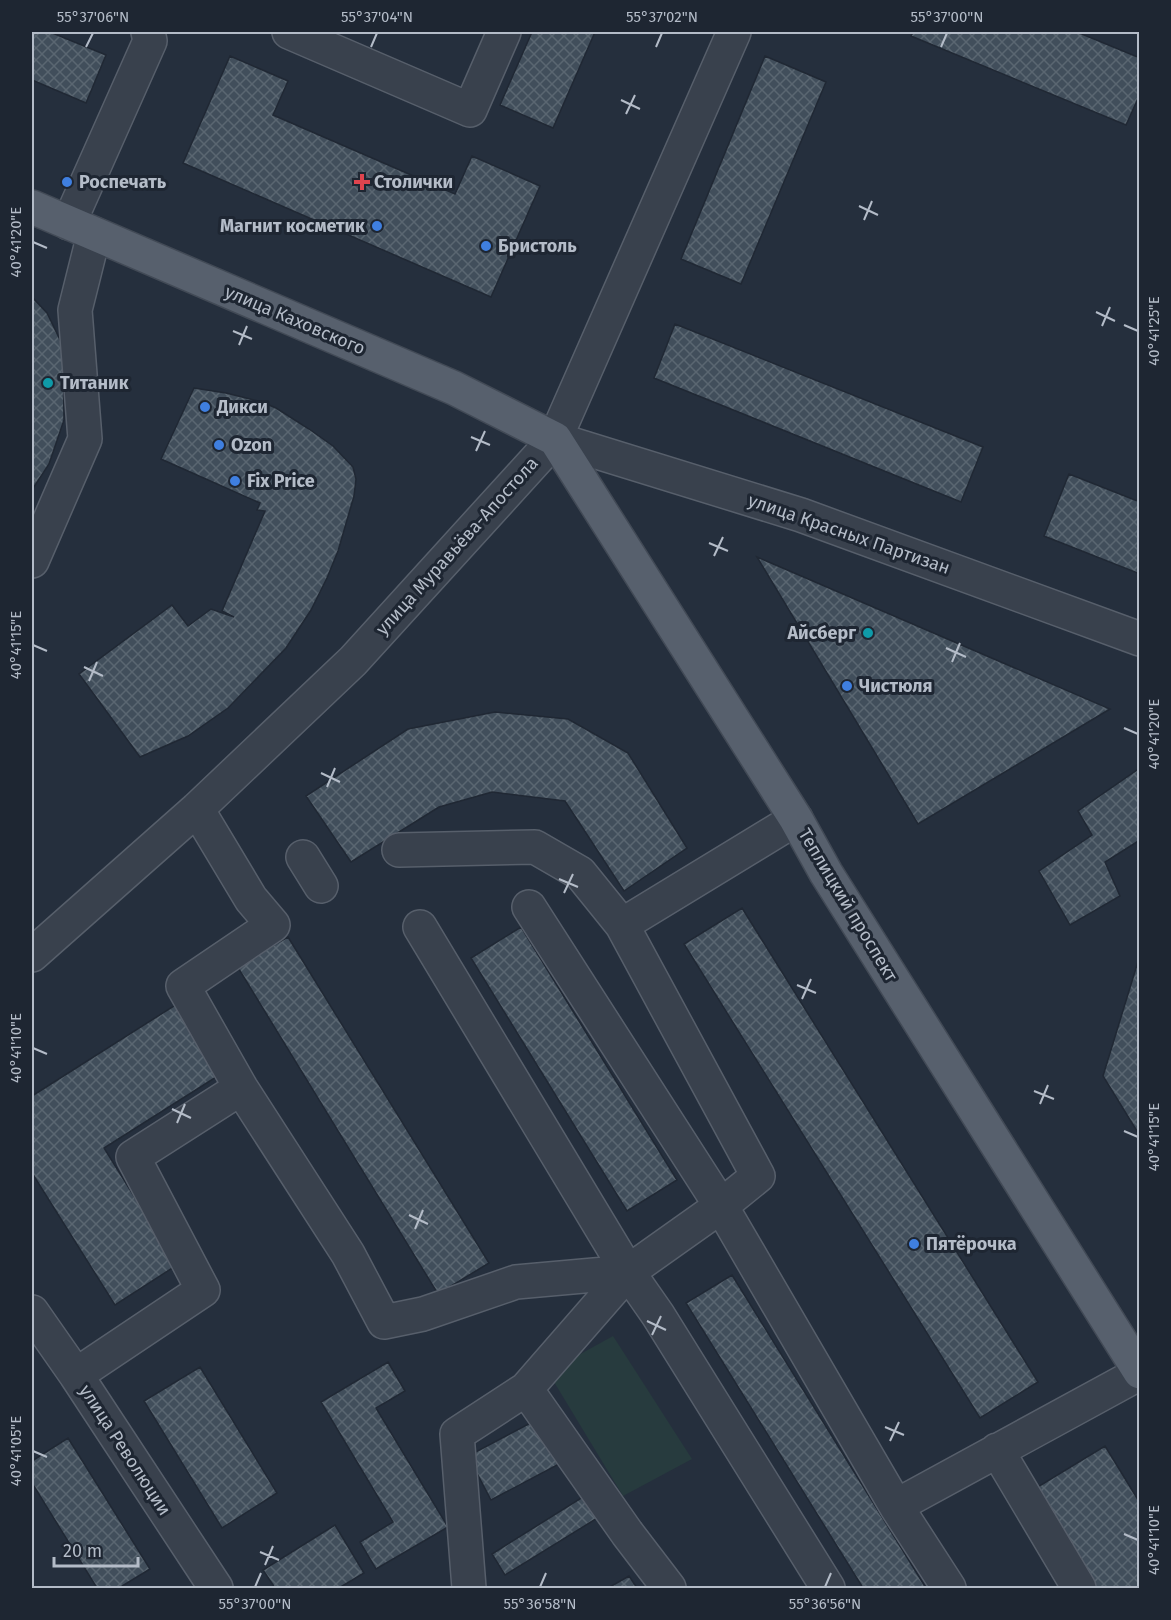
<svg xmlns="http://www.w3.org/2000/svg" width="1171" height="1620" font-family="'Fira Sans',sans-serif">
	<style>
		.green { fill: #273b3e }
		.building { fill: url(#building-cross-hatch); stroke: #202834; stroke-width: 1.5 }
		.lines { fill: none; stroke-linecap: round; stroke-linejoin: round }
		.minor-casing { stroke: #575f6b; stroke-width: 36 }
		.major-casing { stroke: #424a56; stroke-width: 36 }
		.minor { stroke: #39414d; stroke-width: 33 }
		.major { stroke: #57606d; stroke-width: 33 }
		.ticks { fill: none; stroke: #b4bcc8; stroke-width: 2 }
		.shop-dot { fill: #3f7fe0; stroke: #1e2632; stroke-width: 2 }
		.health-dot { fill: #e0444e; stroke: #1e2632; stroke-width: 2 }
		.culture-dot { fill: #0f9aa8; stroke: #1e2632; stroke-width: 2 }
		.labels { text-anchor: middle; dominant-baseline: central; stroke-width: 6; stroke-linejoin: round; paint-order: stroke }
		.poi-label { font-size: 18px; font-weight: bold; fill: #b4bcc8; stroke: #1e2632; text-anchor: start }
		.street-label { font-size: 18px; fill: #b4bcc8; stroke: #1e2632 }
		.neatline { fill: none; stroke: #b4bcc8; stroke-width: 2 }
		.ticks-label { font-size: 15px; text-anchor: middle; fill: #b4bcc8 }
	</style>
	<defs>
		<pattern id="building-cross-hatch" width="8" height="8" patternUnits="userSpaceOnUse" patternTransform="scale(1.5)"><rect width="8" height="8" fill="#414e5b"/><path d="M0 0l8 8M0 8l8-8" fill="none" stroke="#5a6671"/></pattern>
	</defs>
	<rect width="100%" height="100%" fill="#252f3d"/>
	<path class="green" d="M613 1336 692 1459 623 1496 548 1372Z"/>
	<path class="building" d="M32 32H50L106 55 86 103 32 80Z
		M532 32H595L553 128 500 105Z
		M913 32H1077L1140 58V94L1126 125 911 36Z
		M230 56 288 81 273 115 455 194 472 156 540 186 491 297 183 163Z
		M765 56 826 82 741 284 681 259Z
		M32 297 47 313 63 346 64 420 49 464 32 490Z
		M675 324 983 447 961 502 654 378Z
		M194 388 226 393 262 402 276 408 309 429 333 446 353 467 356 479 354 496 338 551 327 578 311 610 286 648 228 708 188 736 140 757 79 674 172 605 188 626 211 609 234 617 222 611 265 511 257 510 260 503 161 459Z
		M1069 474 1140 502V574L1044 536Z
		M757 557 1110 709 918 824Z
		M495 712 568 719 628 753 687 848 624 891 565 801 492 792 439 807 351 862 306 796 408 729Z
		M1140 768V840L1105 862 1120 896 1070 925 1039 871 1092 835 1078 811Z
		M742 908 1038 1382 980 1418 684 944Z
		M521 927 677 1180 627 1211 471 958Z
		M288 937 489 1263 438 1294 237 966Z
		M1140 955V1136L1103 1076Z
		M177 1004 221 1074 104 1148 177 1265 115 1305 32 1173V1096Z
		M732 1275 926 1588H863L686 1303Z
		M388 1362 405 1391 376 1408 448 1527 376 1569 360 1542 393 1522 321 1402Z
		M200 1367 277 1493 222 1528 144 1401Z
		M538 1419 561 1463 491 1500 468 1456Z
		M68 1438 150 1569 119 1588H97L32 1483V1461Z
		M1105 1446 1140 1503V1588H1096L1036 1488Z
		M586 1495 599 1517 505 1575 492 1554Z
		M335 1525 364 1573 339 1588H275L263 1570Z
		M629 1576 637 1588H608Z"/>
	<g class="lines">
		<g class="minor-casing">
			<path id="minor" d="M289 32 470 110 504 32
				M69 223 150 41 148 32
				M555 439 801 515 1140 639
				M32 561 85 439 75 310 94 234
				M197 809 251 899 273 925 183 986 241 1088 348 1254 384 1322 423 1314 516 1282 628 1272
				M399 850 535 847 580 873 622 925 758 1176 721 1206 529 907
				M303 857 321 886
				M622 925 796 819
				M420 927 628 1272 658 1315 828 1588
				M32 955 197 809 353 661 555 439 734 32
				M32 1312 76 1375 216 1588
				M76 1375 203 1290 133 1157 241 1088
				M526 1389 627 1533 669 1588
				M997 1450 1079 1588
				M896 1506 949 1588
				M469 1588 457 1434 526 1389 628 1272 721 1206 896 1506 1140 1373"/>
		</g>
		<g class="major-casing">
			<path id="major" d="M32 207 454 388 555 439 796 819 826 873 1140 1372"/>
		</g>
		<use href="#minor" class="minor"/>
		<use href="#major" class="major"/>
	</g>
	<path class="ticks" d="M86 47 93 33M371 47 377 33M656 47 662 33M941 47 947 33M621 100 640 109M626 114 635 95M859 206 878 215M864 220 872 201M33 242 47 248M1096 312 1115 321M1124 325 1138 331M1102 326 1110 307M233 331 252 339M239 345 247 326M471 437 490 445M476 451 485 431M709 543 728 551M714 556 723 537M33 645 47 651M946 648 966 657M952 662 960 643M84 667 103 676M89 681 97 662M1124 728 1138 734M321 773 340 782M327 787 335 768M559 879 578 887M564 893 573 874M797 985 816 993M802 999 811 979M33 1048 47 1054M1034 1091 1054 1099M1040 1104 1048 1085M172 1109 191 1118M177 1123 185 1104M1124 1131 1138 1137M409 1215 428 1224M415 1229 423 1210M647 1321 666 1330M652 1335 661 1316M885 1427 904 1435M890 1441 899 1422M33 1451 47 1457M1124 1534 1138 1540M260 1552 279 1560M265 1565 273 1546M255 1587 261 1573M540 1587 546 1573M825 1587 831 1573"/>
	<g class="shop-dot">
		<circle cx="67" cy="182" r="6"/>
		<circle cx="377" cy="226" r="6"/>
		<circle cx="486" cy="246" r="6"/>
		<circle cx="205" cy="407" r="6"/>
		<circle cx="219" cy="445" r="6"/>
		<circle cx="235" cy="481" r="6"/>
		<circle cx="847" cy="686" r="6"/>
		<circle cx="914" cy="1244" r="6"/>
	</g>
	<path class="health-dot" d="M359 173h6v6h6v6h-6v6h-6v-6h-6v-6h6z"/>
	<g class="culture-dot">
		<circle cx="48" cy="383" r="6"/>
		<circle cx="868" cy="633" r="6"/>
	</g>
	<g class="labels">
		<g class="poi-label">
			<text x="79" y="182">Роспечать</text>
			<text x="374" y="182">Столички</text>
			<text x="365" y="226" text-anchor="end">Магнит косметик</text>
			<text x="498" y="246">Бристоль</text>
			<text x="60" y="383">Титаник</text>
			<text x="217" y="407">Дикси</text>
			<text x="231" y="445">Ozon</text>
			<text x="247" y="481">Fix Price</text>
			<text x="856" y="633" text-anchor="end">Айсберг</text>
			<text x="859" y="686">Чистюля</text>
			<text x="926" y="1244">Пятёрочка</text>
		</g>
		<g class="street-label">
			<text transform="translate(295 320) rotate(23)">улица Каховского</text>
			<text transform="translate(849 534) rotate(19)">улица Красных Партизан</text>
			<text transform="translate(457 546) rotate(-48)">улица Муравьёва-Апостола</text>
			<text transform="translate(848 905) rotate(59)">Теплицкий проспект</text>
			<text transform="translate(125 1450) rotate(57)">улица Революции</text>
		</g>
	</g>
	<rect width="1171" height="1620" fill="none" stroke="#1e2632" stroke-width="66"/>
	<path d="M54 1557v9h84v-9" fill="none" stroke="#b4bcc8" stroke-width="3"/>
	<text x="63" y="1557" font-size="18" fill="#b4bcc8" stroke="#1e2632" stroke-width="4.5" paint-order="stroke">20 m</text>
	<rect x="33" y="33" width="1105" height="1554" class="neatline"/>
	<g class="ticks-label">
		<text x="93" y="22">55°37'06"N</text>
		<text x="377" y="22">55°37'04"N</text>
		<text x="662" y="22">55°37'02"N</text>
		<text x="947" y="22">55°37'00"N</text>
		<text transform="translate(16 242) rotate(-90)" y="5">40°41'20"E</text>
		<text transform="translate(1154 331) rotate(-90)" y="5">40°41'25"E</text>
		<text transform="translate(16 645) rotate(-90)" y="5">40°41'15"E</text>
		<text transform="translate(1154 734) rotate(-90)" y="5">40°41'20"E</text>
		<text transform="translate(16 1048) rotate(-90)" y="5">40°41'10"E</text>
		<text transform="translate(1154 1137) rotate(-90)" y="5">40°41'15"E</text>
		<text transform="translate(16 1451) rotate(-90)" y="5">40°41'05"E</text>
		<text transform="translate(1154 1540) rotate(-90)" y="5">40°41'10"E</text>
		<text x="255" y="1609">55°37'00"N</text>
		<text x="540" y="1609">55°36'58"N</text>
		<text x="825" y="1609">55°36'56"N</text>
	</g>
</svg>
